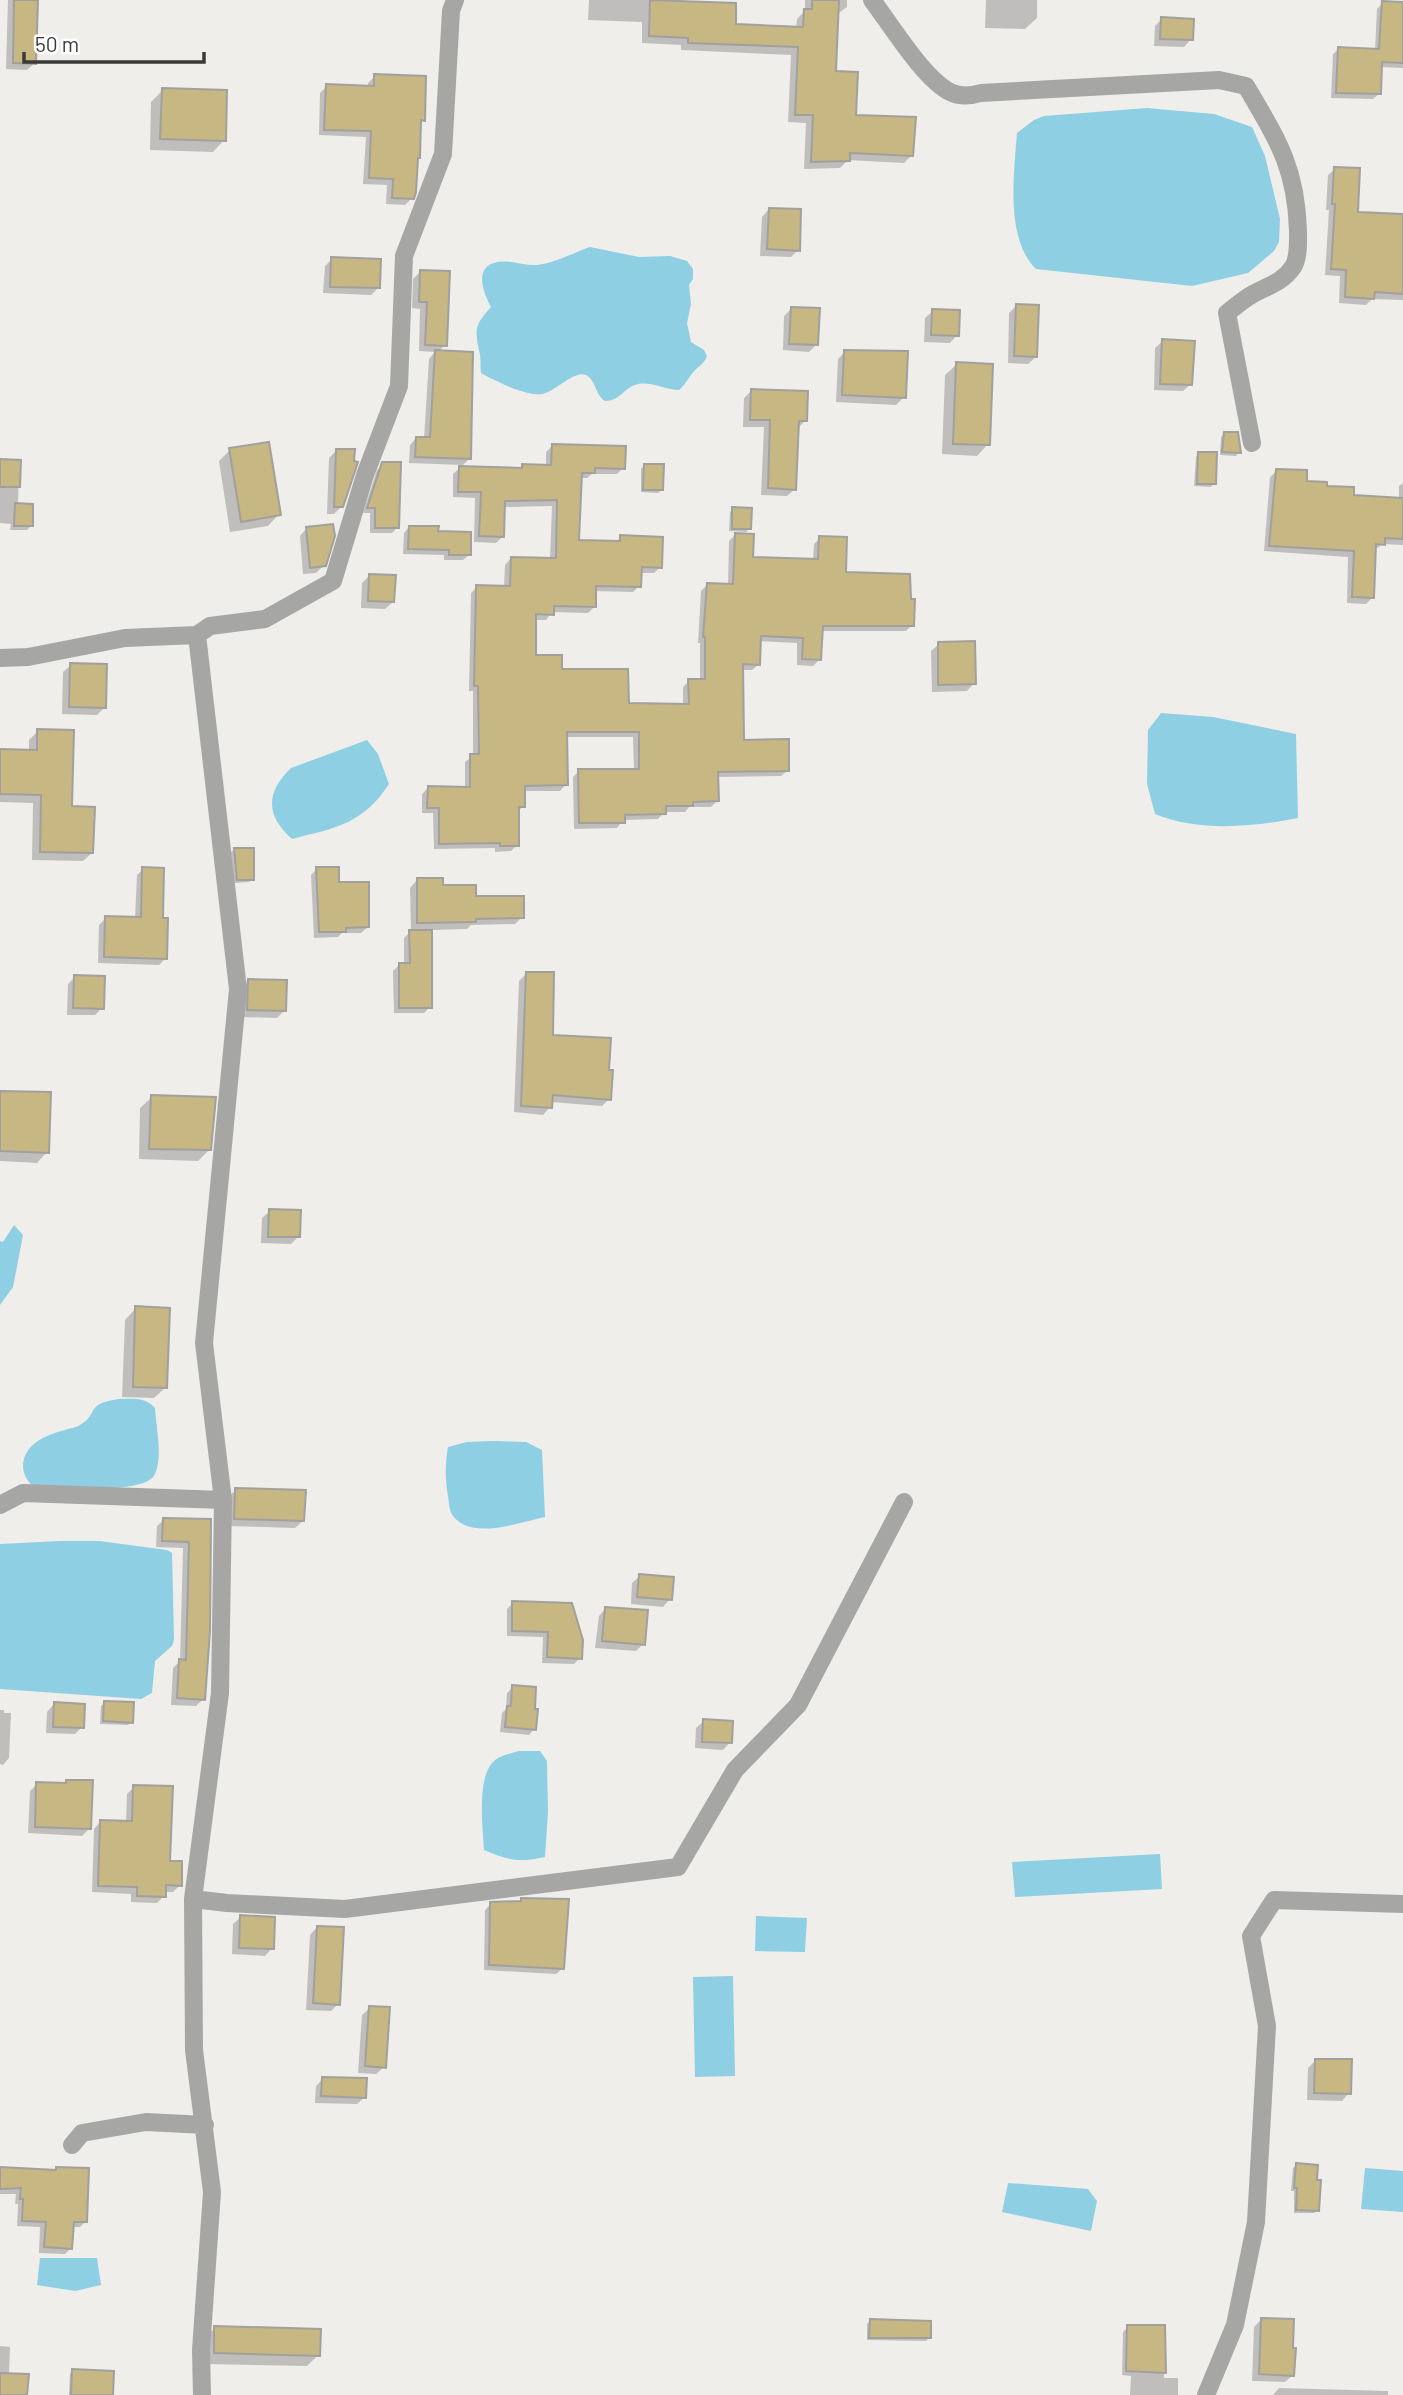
<svg xmlns="http://www.w3.org/2000/svg" width="1403" height="2395" font-family="Barlow,sans-serif">
	<style>
		.water { fill: #8ecfe3 }
		.shadow { fill: #0003 }
		.building { fill: #c6b783; stroke: #a1a09d; stroke-width: 2 }
		.lines { fill: none; stroke-linecap: round; stroke-linejoin: round }
		.minor { stroke: #a6a6a5; stroke-width: 18 }
	</style>
	<rect width="100%" height="100%" fill="#efeeeb"/>
	<path class="water" d="M1147 108 1214 114 1252 127 1265 156 1280 219 1279 242 1274 251 1248 273 1192 286 1036 269C1005 239 1014 173 1017 133L1034 120 1044 116Z
		M590 247 639 257 670 256 687 261 693 269V279L689 285 691 304 687 323 691 342 704 350 707 356C704 365 696 367 691 375 687 380 685 385 679 390 665 390 649 380 635 385 623 389 620 401 605 401 595 395 596 380 586 375 574 370 555 392 542 394 528 397 493 380 481 373 480 367 481 361 480 355 475 330 473 327 491 307 483 292 473 266 498 262 510 260 525 266 537 265 555 263 573 253 590 247Z
		M1161 713 1213 717 1296 734 1298 818C1254 827 1197 832 1155 814L1147 784 1148 730Z
		M367 740 378 754 389 784C363 824 335 828 292 839 265 815 266 792 291 768Z
		M14 1225 23 1235 13 1287 0 1305V1241L3 1242Z
		M119 1399C133 1399 145 1397 155 1408 156 1427 163 1456 155 1474 146 1496 56 1486 33 1486 27 1481 24 1475 23 1467 23 1444 46 1435 65 1430 70 1428 76 1428 80 1425 100 1413 84 1404 119 1399Z
		M492 1441 526 1442 542 1450 545 1517C520 1522 472 1541 453 1516 449 1511 449 1502 448 1496 445 1479 445 1464 448 1447L467 1442Z
		M60 1541H99L167 1550 172 1553 174 1640 172 1646 155 1661 152 1693 141 1699 0 1689V1544Z
		M519 1751H540L547 1761 548 1812 545 1857C519 1863 508 1860 484 1850 483 1827 475 1771 498 1758 504 1755 512 1753 519 1751Z
		M1160 1854 1162 1889 1015 1897 1012 1862Z
		M756 1916 807 1918 805 1952 755 1951Z
		M733 1976 735 2076 695 2077 693 1977Z
		M1365 2168 1403 2171V2212L1361 2209Z
		M1008 2183 1088 2189 1097 2201 1091 2231 1002 2212Z
		M40 2258H97L101 2285 75 2291 37 2285Z"/>
	<path class="shadow" d="M8 0H36L35 63 27 70 6 69Z
		M589 0H683V4L734 26 796 29 797 19 805 11V0H847V7L836 15 834 73 854 116 912 155 904 163 848 160 840 168 804 169 806 123 788 122 791 55 681 50V45L642 43V22L588 20Z
		M986 0H1037V18L1025 29 985 28Z
		M1383 3 1403 4V68L1380 67 1379 94 1373 99 1331 98 1333 54 1339 49 1375 50 1377 9Z
		M1162 19 1191 39 1184 47 1154 46 1155 26Z
		M375 76 423 120 419 123 412 198 405 205 386 204 387 185 363 184 366 137 319 135 320 93 327 86 368 88V83Z
		M163 90 224 140 213 152 150 150 151 102Z
		M1335 169 1356 213 1403 216V300L1372 299 1366 305 1339 303 1340 276 1325 275 1329 210H1326L1328 175Z
		M769 209 798 250 791 257 760 256 762 217Z
		M332 259 378 288 371 295 323 293 325 266Z
		M421 271 445 345 438 352 470 458 460 468 519 470 523 466H546V452L552 446 623 468 617 474H592L587 478H580L577 542 615 543 621 537 660 567 654 573H640L639 586 633 592 594 591V607L588 613 552 612 546 620H535L534 656 627 705 683 706V687L689 681H700V643H698L701 591 707 585 728 586 729 541 735 535 751 559 813 561 814 544 820 538 844 574 912 625 906 631H821L819 660 813 666 797 665V643L759 641V664L752 670H741L742 742 788 770 781 776 717 777V801L711 807H689L685 812H664L658 819 623 820 617 828 574 829 573 777 579 771 634 770 633 737H566V784L560 791H523V806L517 813V845L511 851 495 852V848L434 849 433 813H422V794L428 788 465 789V762L473 756V691H469L471 593 477 587 504 588 505 565 511 558 550 559 552 506 503 507 502 537 496 543 474 542 475 498 453 497V474L463 465 409 463 410 445 416 438 424 439 429 359 435 352 419 351 420 309 412 308 413 279Z
		M1017 305 1036 357 1028 364 1008 363 1009 313Z
		M791 309 817 344 809 352 783 350 784 316Z
		M933 311 957 335 950 343 924 342 925 318Z
		M1163 341 1191 384 1183 391 1154 390 1155 348Z
		M845 352 904 397 896 405 836 402 838 359Z
		M957 364 988 444 977 456 942 454 945 375Z
		M751 391 805 421 797 429 795 489 787 496 761 495 764 427H743L744 398Z
		M1224 434 1239 452 1236 456 1220 455 1221 437Z
		M230 450 279 514 268 526 230 532 219 461Z
		M337 450 342 506 334 514H327L329 458Z
		M1199 453 1214 483 1211 487 1194 486 1196 457Z
		M0 461H19L18 505 31 526 27 530H10L11 524 0 523Z
		M383 464 398 527 392 533H370V513H363L377 470Z
		M645 465 662 490 658 493 641 492V469Z
		M1277 471 1305 482 1352 497 1399 498V486L1403 483V545L1383 544 1374 550 1373 597 1366 604 1347 603 1348 557 1264 551 1270 477Z
		M733 509 749 529 746 532 729 531 730 512Z
		M409 527 437 532 469 555 463 560H444V555L403 554 404 533Z
		M307 528 324 565 316 573 303 574 300 536Z
		M370 575 393 602 385 609 361 608 362 583Z
		M939 644 974 683 967 691 932 692 931 651Z
		M71 665 104 708 97 715 62 714 63 672Z
		M38 731 92 853 83 861 32 860 33 803 0 802V750L29 751V740Z
		M235 849 252 879 249 882 234 883 231 852Z
		M143 869 161 920 166 958 159 965 98 963 99 925 106 918H135L137 875Z
		M317 869 338 883 368 927 361 933H342L338 937 314 938 311 875Z
		M417 880 442 887 522 917 515 924 471 925 467 929 431 930 430 1007 424 1013H394L393 971 400 964H404V938L411 931 410 888Z
		M527 973 551 1037 607 1072 609 1099 602 1106 551 1102 550 1107 543 1115 514 1112 519 981Z
		M75 977 102 1008 95 1015H67L68 984Z
		M249 980 285 1010 277 1018 241 1017 242 988Z
		M0 1092 47 1152 37 1163 0 1161Z
		M152 1097 209 1150 198 1161 139 1159 140 1108Z
		M270 1211 298 1237 291 1244 261 1243 262 1218Z
		M136 1308 166 1387 154 1398 122 1397 125 1320Z
		M236 1490 303 1521 295 1528 227 1526 228 1497Z
		M164 1520 210 1521 203 1699 196 1706 171 1705 173 1668 180 1661 183 1548 156 1547 157 1526Z
		M640 1576 670 1599 663 1607 631 1604 632 1583Z
		M513 1603 580 1658 574 1664 542 1663 543 1637 507 1636V1609Z
		M606 1608 643 1644 636 1651 595 1648 599 1616Z
		M513 1687 534 1729 529 1735 500 1732 502 1713 506 1709 507 1693Z
		M105 1702 132 1722 128 1725 100 1724 101 1706Z
		M54 1704 82 1727 75 1734 46 1733 47 1712Z
		M0 1710H4V1713H11L9 1758 3 1765 0 1764Z
		M704 1721 730 1742 723 1750 695 1748 696 1728Z
		M66 1781 89 1829 82 1836 28 1833 30 1791 37 1784 63 1785Z
		M134 1787 180 1885 173 1892H164V1896L157 1903 131 1902V1894L92 1892 94 1829 100 1822 126 1823 127 1794Z
		M522 1900 563 1968 556 1974 484 1970 485 1910 491 1904 519 1903Z
		M241 1917 272 1948 265 1956 232 1954 233 1924Z
		M317 1927 338 2004 331 2011 306 2010 310 1935Z
		M370 2008 384 2067 376 2074 358 2073 362 2015Z
		M1315 2061 1349 2093 1342 2101 1307 2100 1308 2068Z
		M323 2079 365 2097 357 2104 315 2103 316 2086Z
		M1297 2165 1315 2181 1318 2210 1314 2213H1294V2191H1291L1293 2168Z
		M0 2168 54 2171 57 2168 86 2221 80 2227H72L71 2248 65 2254 39 2253 40 2227 17 2226 18 2204H15L16 2194H0Z
		M1262 2319 1293 2375 1285 2382 1252 2381 1254 2327Z
		M870 2321 929 2338 926 2341 867 2340V2324Z
		M1128 2327H1163L1164 2378H1178V2395H1130L1131 2376 1122 2375 1123 2332Z
		M215 2328 318 2355 307 2366 203 2364V2339Z
		M0 2346 10 2347 9 2375 26 2395H0Z
		M73 2371 112 2395H69L70 2374Z
		M1279 2388 1388 2391V2395H1273Z"/>
	<path class="building" d="M14 0H38L36 64 13 63Z
		M650 0 736 3V24L803 27 804 9H812V0H839L836 71 858 72 856 115 916 117 913 156 850 153V161L811 162 813 115H795L798 47 688 43V38L649 36Z
		M1382 1 1403 2V63L1382 62 1381 94 1336 93 1338 47 1379 49Z
		M1161 17 1194 19 1193 40 1160 39Z
		M374 74 426 76 425 121 421 120 420 158H418L416 192 414 199 392 198 393 179 369 178 371 131 324 130 326 84 374 86Z
		M162 88 227 90 226 141 160 139Z
		M1334 167 1360 168 1358 212 1403 214V294L1375 292 1374 299 1345 297 1346 270 1331 269 1335 204H1332Z
		M769 208 801 209 800 251 767 249Z
		M331 257 381 259 380 288 330 287Z
		M420 270 450 271 447 346 425 345 427 302H419Z
		M1016 304 1039 305 1037 357 1014 356Z
		M791 307 820 308 818 345 789 344Z
		M932 309 960 310 959 336 931 335Z
		M1162 339 1195 341 1192 385 1160 384Z
		M435 350 473 352 471 459 415 457 416 437H430Z
		M844 350 908 351 906 398 842 395Z
		M956 362 993 364 990 445 953 444Z
		M751 389 808 391 807 421H799L796 490 768 488 770 420H750Z
		M1224 432H1238L1241 453 1222 452Z
		M269 442 281 515 241 522 229 448Z
		M552 444 626 446 625 469 595 468V473H582L579 540 620 541V535L663 537 662 568 642 567 641 587 596 586V607L554 606V615L536 614V655H562V669H628L629 703 689 704 688 679H705V637H703L707 583 733 584 735 533 754 534 753 557 818 559 819 536 847 537 846 572 910 574 911 599H915L914 626H823L821 660 802 659 803 638 761 636 760 665 743 664 744 740 789 739V771L718 772 719 801 693 802V806H666V814L625 815V823H579L578 769H639V732H567L568 785 525 786V807H519V846H500V843L439 844V808H427L428 786 470 787V754H479L478 686H474L476 585 510 586 511 557 556 558 557 500 505 501 504 537 479 536 481 492H458L459 466 522 468V464L551 465Z
		M336 449H355L354 461 358 462 343 507H334Z
		M1198 452H1217L1216 484H1197Z
		M0 459 21 460 20 487H0Z
		M382 462H401L399 528H375V508H367Z
		M644 464H664L663 490H643Z
		M1276 469 1307 470V481L1327 482V486L1354 487V495L1403 498V539L1385 538V545L1376 544 1374 598 1352 597 1354 551 1269 546Z
		M15 503 33 504V526H14Z
		M732 507 752 508 751 529H732Z
		M333 524 335 536 326 566 310 568 306 527Z
		M409 526H439L438 531 471 532V555H449V550L408 549Z
		M369 574 396 575 394 602 368 601Z
		M975 641 976 684 938 685V642Z
		M70 663 107 664 106 708 69 707Z
		M37 729 74 730 72 806 95 807 93 853 40 852 41 795 0 794V749L37 750Z
		M234 848H254V880H237Z
		M142 867 164 868 163 918H168L167 959 104 957 105 916 141 917Z
		M316 867H339V882H369V927L346 928V932H319Z
		M417 878H443V885H476V896H524V918L476 919V922L417 923Z
		M409 930H432V1008H399V963H410Z
		M526 972H554L553 1035 611 1038 609 1070H613L611 1100 553 1095 552 1108 521 1106Z
		M74 975 105 976 104 1009 73 1008Z
		M248 979 287 980 286 1011 247 1010Z
		M0 1091 51 1092 49 1153 0 1151Z
		M151 1095 216 1097 211 1150 149 1149Z
		M269 1209 301 1210 300 1237H268Z
		M135 1306 170 1308 167 1388 133 1387Z
		M235 1488 306 1490 304 1521 234 1519Z
		M163 1518 211 1519 210 1631 205 1700 177 1698 179 1659 186 1660 189 1542 162 1541Z
		M639 1574 674 1577 672 1600 637 1597Z
		M512 1601 572 1603 583 1640 582 1659 547 1657 548 1632 512 1631Z
		M605 1607 648 1610 645 1645 602 1641Z
		M512 1685 536 1687 535 1709H538L536 1730 505 1727 507 1706H511Z
		M104 1701 134 1702 133 1723 103 1721Z
		M54 1702 85 1704 84 1728 53 1727Z
		M703 1719 733 1721 732 1743 702 1742Z
		M66 1780H93L91 1829 35 1827 36 1782 66 1783Z
		M133 1785 173 1786 170 1861H182V1886L166 1885V1897L137 1896V1887L98 1886 100 1820 132 1821Z
		M521 1898 569 1899 564 1969 489 1965 490 1902 521 1901Z
		M240 1915 275 1917 274 1949 239 1948Z
		M317 1926 344 1927 340 2005 313 2003Z
		M369 2006 390 2007 386 2068 365 2066Z
		M1315 2059H1352L1351 2094 1314 2093Z
		M322 2077 367 2078 366 2098 321 2096Z
		M1296 2163 1318 2165 1317 2180H1321L1319 2211 1296 2210 1297 2188H1294Z
		M0 2167 56 2170V2167L89 2168 87 2222H74L72 2249 44 2247 46 2222 22 2221 23 2199H20L21 2188 0 2189Z
		M1261 2318 1294 2319 1293 2348H1296L1294 2376 1259 2374Z
		M870 2319 931 2321V2338H869Z
		M1127 2325H1165L1166 2373 1126 2371Z
		M214 2326 321 2329 320 2356 214 2353Z
		M72 2369 114 2371 113 2395H71Z
		M0 2373 29 2374 27 2395H0Z"/>
	<g class="lines">
		<path class="minor" d="M872 0C891 25 923 78 950 92 960 97 971 96 981 93L1219 80 1246 86C1277 139 1296 167 1298 230 1298 241 1299 258 1293 267 1283 282 1268 286 1253 294 1244 299 1236 306 1227 313L1252 443
			M197 635 238 989 204 1343 223 1500 220 1693 193 1899 194 2050 212 2192 201 2350 202 2395
			M0 658 28 657 125 638 197 635 210 626 265 619 333 581 365 475 399 386 404 256 443 154 451 11 455 0
			M0 1505 23 1493 223 1500
			M193 1899 227 1903 345 1909 678 1867 735 1770 798 1705 904 1502
			M72 2145 82 2133 146 2122 205 2125
			M1206 2395 1235 2325 1256 2222 1267 2026 1251 1936 1274 1900 1403 1904"/>
	</g>
	<path d="M24 52v10h180v-10" fill="none" stroke="#3b3a39" stroke-width="3.5"/>
	<text x="35" y="52" font-size="21" fill="#3b3a39" stroke="#ffffff" stroke-width="5" paint-order="stroke">50 m</text>
</svg>
